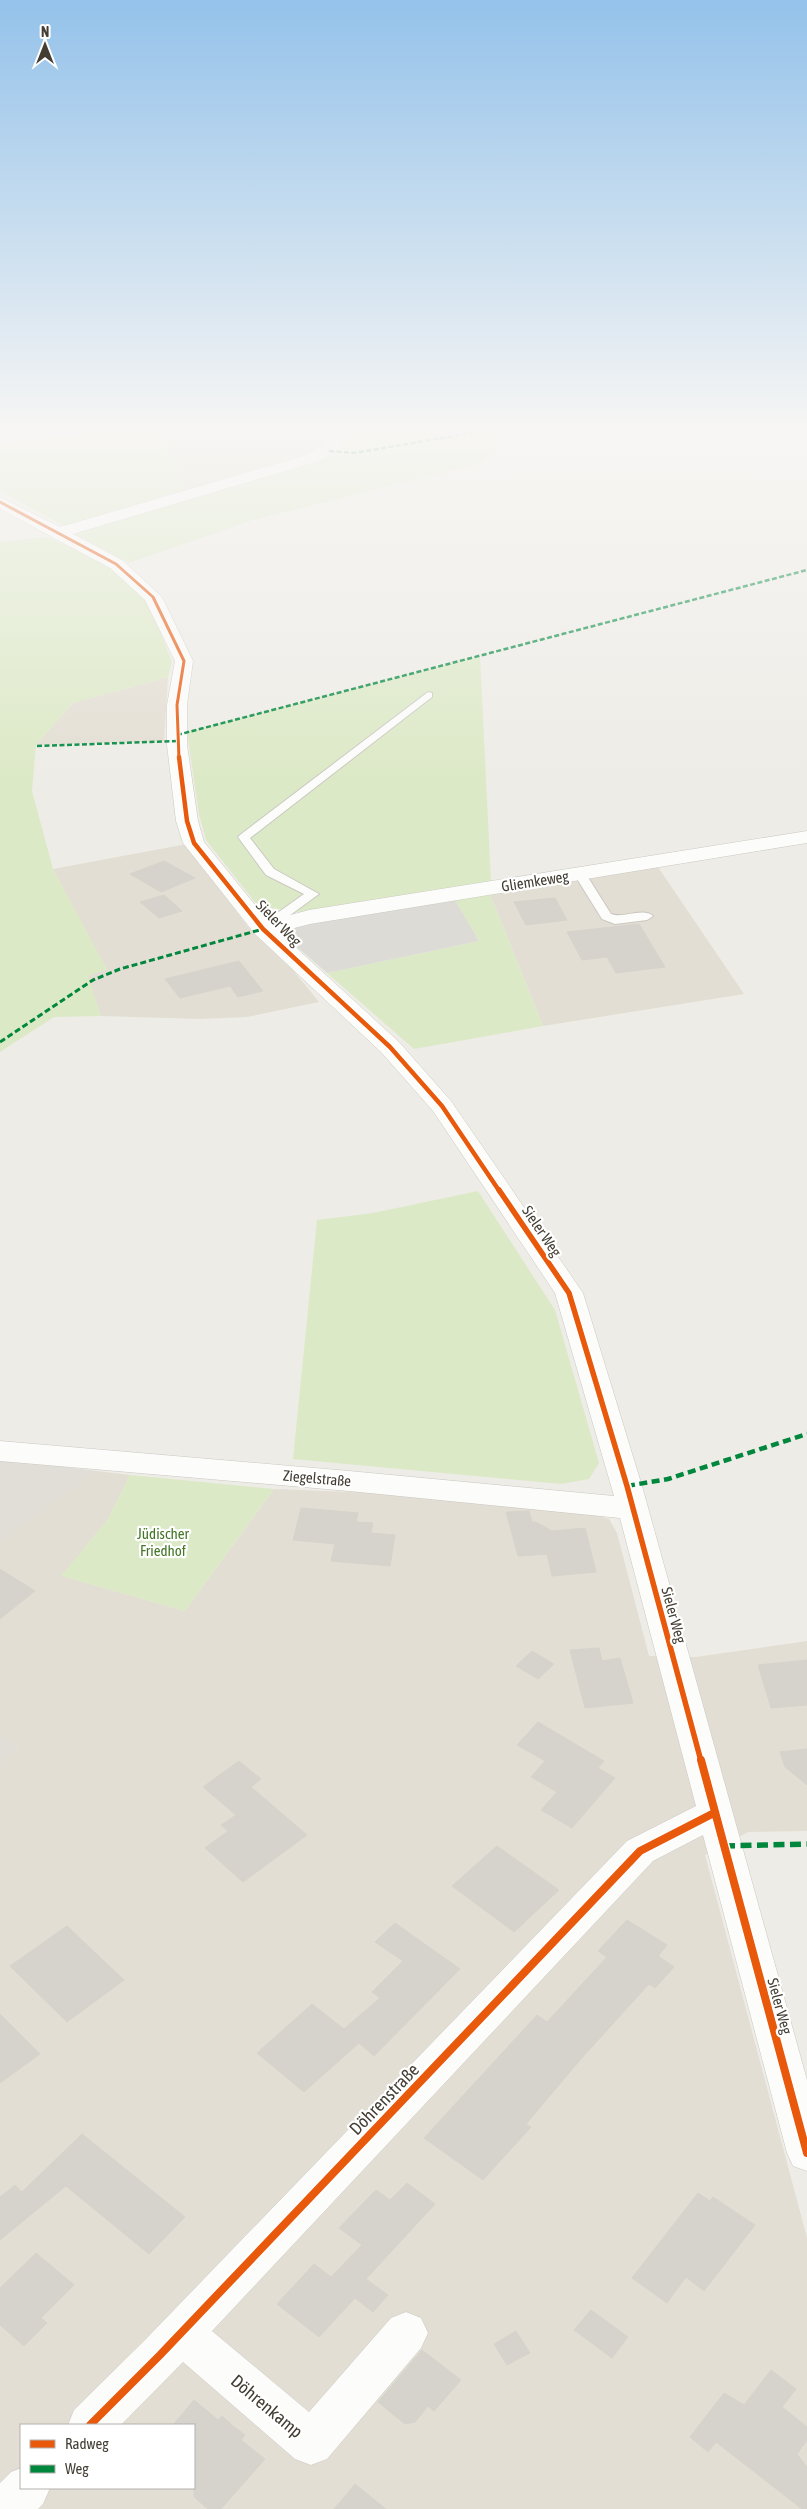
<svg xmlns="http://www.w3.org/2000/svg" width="807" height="2509" font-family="'Asap Condensed',sans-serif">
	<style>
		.residential { fill: #e3ded3; fill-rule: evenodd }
		.industrial { fill: #e1ddd7 }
		.green { fill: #dce9c6 }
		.parking { fill: #dddbd6 }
		.building { fill: #d6d3cd; stroke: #d6d3cc }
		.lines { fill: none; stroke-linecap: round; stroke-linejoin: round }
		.lane-casing { stroke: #cbc8c2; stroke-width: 2 }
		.street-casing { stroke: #cbc8c2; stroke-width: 1 }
		.lane { fill: #fcfcfb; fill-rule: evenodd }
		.street { fill: #fcfcfb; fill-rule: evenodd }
		.quiet-far3 { stroke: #00873e; stroke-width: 2.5; stroke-dasharray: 5 2.5; stroke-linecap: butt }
		.quiet-far2 { stroke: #00873e; stroke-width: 3; stroke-dasharray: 6 3; stroke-linecap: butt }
		.quiet-far1 { stroke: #00873e; stroke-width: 4.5; stroke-dasharray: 8 4.5; stroke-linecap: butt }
		.quiet { stroke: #00873e; stroke-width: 5.5; stroke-dasharray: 11 5.5; stroke-linecap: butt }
		.cycleway-far3-casing { stroke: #fff; stroke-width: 5 }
		.cycleway-far2-casing { stroke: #fff; stroke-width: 7 }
		.cycleway-far1-casing { stroke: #fff; stroke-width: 9 }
		.cycleway-casing { stroke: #fff; stroke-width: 11 }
		.cycleway-far3 { stroke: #e8590c; stroke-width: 3 }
		.cycleway-far2 { stroke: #e8590c; stroke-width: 4.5 }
		.cycleway-far1 { stroke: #e8590c; stroke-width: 5.5 }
		.cycleway { stroke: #e8590c; stroke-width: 8 }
		.labels { text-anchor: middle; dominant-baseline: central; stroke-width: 4.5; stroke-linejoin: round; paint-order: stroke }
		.street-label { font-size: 15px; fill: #433d33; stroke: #fff }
		.park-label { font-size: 15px; fill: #457527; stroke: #fff }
		.near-street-label { font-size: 18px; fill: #433d33; stroke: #fff }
	</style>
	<rect width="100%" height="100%" fill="#eeece6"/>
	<path class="residential" d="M157 429H344L336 448 187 492Z
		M168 677 164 741 36 745 73 703Z
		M187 844 248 927 293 970 319 1002 247 1017 201 1019 101 1016 87 976 106 969 53 869Z
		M658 867 744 994 543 1026 490 894Z
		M97 1471 130 1475 108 1519 62 1576 185 1611 274 1489 377 1493 590 1513 609 1519 617 1533 649 1656 696 1657 807 1641V1831L748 1832 705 1855 807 2238V2509H0V1765L19 1748 0 1735V1542ZM21 2425H194V2488H21Z"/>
	<path class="industrial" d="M0 1459 97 1471 0 1542Z
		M0 1735 19 1748 0 1765Z"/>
	<path class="green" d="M118 429H157L187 492 66 527 0 491V445Z
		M344 430 444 436 353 452 336 448Z
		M498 430 499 445 484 461 440 474 253 520 129 563 77 535 79 530 332 455H355Z
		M47 537 111 565 147 598 172 662 168 677 73 703 36 745 32 791 53 869 107 969 88 976 101 1016 54 1017 0 1052V542Z
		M480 656 491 882 307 913 258 906 206 840 199 814 187 732Z
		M490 894 543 1026 414 1049 327 973 479 941 455 900Z
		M478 1191 555 1310 599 1463 589 1479 561 1484 293 1459 317 1220 373 1213Z
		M130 1475 274 1489 185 1611 61 1576 108 1519Z"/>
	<path class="parking" d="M455 900 479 941 327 973 288 939 289 930 308 923Z"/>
	<path class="building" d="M164 861 195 878 161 892 130 874Z
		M164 895 182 911 159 918 140 902Z
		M555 898 567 920 526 925 514 902Z
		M639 924 665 967 616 973 607 957 582 960 567 932Z
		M239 961 263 991 238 997 230 986 180 998 165 979Z
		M301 1508 358 1513 356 1522 373 1523 371 1533 395 1535 390 1566 331 1561 335 1544 293 1540Z
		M529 1511 532 1522H536L552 1531 585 1528 596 1572 552 1576 547 1554 518 1556 506 1512Z
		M0 1569 35 1591 0 1619Z
		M599 1648 602 1661 620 1658 633 1703 585 1708 570 1650Z
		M532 1651 554 1664 538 1679 516 1666Z
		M807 1660V1705L771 1708 758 1665Z
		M538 1722 604 1761 598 1768 615 1778 572 1828 541 1810 557 1792 531 1777 545 1761 517 1745Z
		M807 1749V1785L785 1767 780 1752Z
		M239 1761 261 1779 251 1787 307 1835 243 1882 205 1848 228 1831 221 1825 236 1815 203 1787Z
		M497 1846 559 1890 514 1932 452 1886Z
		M627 1920 667 1945 658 1956 674 1967 655 1988 649 1984 580 2060 526 2124 531 2127 483 2180 424 2138 537 2015 547 2022 607 1957 598 1951Z
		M395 1923 460 1969 374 2056 359 2043 304 2092 257 2053 312 2004 344 2029 380 1998 372 1992 403 1961 375 1942Z
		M67 1926 124 1980 67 2022 10 1966Z
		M0 2014 40 2054 0 2083Z
		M82 2134 185 2217 149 2254 66 2186 0 2240V2197L15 2185 22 2192Z
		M407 2183 435 2204 366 2279 388 2295 373 2312 355 2298 319 2337 277 2304 314 2264 331 2277 362 2245 339 2228 376 2190 390 2200Z
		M698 2193 710 2201 713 2197 755 2225 704 2291 686 2277 667 2303 632 2278Z
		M36 2253 74 2285 41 2318 47 2323 24 2346 0 2325V2288Z
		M591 2310 628 2337 612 2358 574 2330Z
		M516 2331 530 2353 507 2365 494 2344Z
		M422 2350 461 2380 434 2411 428 2406 415 2422 405 2424 378 2402Z
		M771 2370 796 2389 782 2407 807 2427V2440L797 2454 807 2467V2509H802L716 2442 708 2452 690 2437 724 2393 744 2405Z
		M194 2400 218 2420 222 2416 233 2426 245 2435 241 2440 265 2459 221 2509H208L194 2497V2425H173Z
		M355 2484 386 2509H334Z"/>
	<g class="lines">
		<g class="lane-casing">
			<path id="lane" d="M428 692 432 693V697L250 838 274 869 319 894 267 932H259L257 929 259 926 304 894 266 875 238 837 240 835Z
				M580 870 584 871 611 914C623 919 643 907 653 916L647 920 615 924 602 919 574 874Z"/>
		</g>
		<g class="street-casing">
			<path id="street" d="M331 429H347C344 446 333 454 319 461L73 534 122 560 162 597 193 661 187 705V745L198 821 204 842 268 921 309 910 807 831V843L310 924 279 932 399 1042 451 1101 583 1293 642 1486 807 2080V2171L793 2166 787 2153 703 1835 653 1861 212 2331 309 2412 391 2318 406 2312 421 2318 428 2333 421 2348 327 2459 311 2465 295 2459 183 2362 121 2425H68L74 2410 145 2340 627 1841 696 1806 620 1518 349 1491 0 1461V1441L349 1471 614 1496 555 1293 433 1111 381 1052 255 934 183 843 176 821 167 745V705L175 661 145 600 110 568 0 509V497L60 527 307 455 325 444Z
				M21 2468V2488H50L43 2504 38 2509H0V2483L11 2472Z"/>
		</g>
		<use href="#lane" class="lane"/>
		<use href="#street" class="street"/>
		<path class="quiet-far3" d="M329 451 354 453 495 429
			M177 735 807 570
			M37 746 177 741"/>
		<path class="quiet-far2" d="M0 1042 93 980 120 969 263 929"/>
		<path class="quiet-far1" d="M627 1486 668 1479 807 1434"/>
		<path class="quiet" d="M724 1846 807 1844"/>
		<g class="cycleway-far3-casing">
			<path id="cycleway-far3" d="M0 502 116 564 153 597 184 661 177 705 179 759"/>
		</g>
		<g class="cycleway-far2-casing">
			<path id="cycleway-far2" d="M179 757 187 821 194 843 263 929 390 1047 442 1106 500 1192"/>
		</g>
		<g class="cycleway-far1-casing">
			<path id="cycleway-far1" d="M499 1190 569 1293 627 1486 701 1761"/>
		</g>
		<g class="cycleway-casing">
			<path id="cycleway" d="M701 1760 807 2153
				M90 2425 160 2355 640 1851 714 1813"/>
		</g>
		<use href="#cycleway-far3" class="cycleway-far3"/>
		<use href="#cycleway-far2" class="cycleway-far2"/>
		<use href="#cycleway-far1" class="cycleway-far1"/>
		<use href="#cycleway" class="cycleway"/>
	</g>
	<linearGradient id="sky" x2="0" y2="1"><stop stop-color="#94c2ea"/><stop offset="0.55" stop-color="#f7f6f4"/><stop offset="1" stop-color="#f7f6f4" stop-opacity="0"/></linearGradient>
	<rect width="807" height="780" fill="url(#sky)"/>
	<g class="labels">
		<g class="street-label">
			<text transform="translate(535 881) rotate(-9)">Gliemkeweg</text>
			<text transform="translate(279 923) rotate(46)">Sieler Weg</text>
			<text transform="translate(542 1231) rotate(56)">Sieler Weg</text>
			<text transform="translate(317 1478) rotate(5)">Ziegelstraße</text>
			<text transform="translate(674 1615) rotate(75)">Sieler Weg</text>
			<text transform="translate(780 2006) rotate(75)">Sieler Weg</text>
		</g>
		<g class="park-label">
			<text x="163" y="1533">Jüdischer<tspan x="163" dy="17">Friedhof</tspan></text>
		</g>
		<g class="near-street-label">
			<text transform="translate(384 2099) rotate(-46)">Döhrenstraße</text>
			<text transform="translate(267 2406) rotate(40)">Döhrenkamp</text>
		</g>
	</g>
	<rect x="20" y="2424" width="175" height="65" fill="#ffffff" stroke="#b4b1ad"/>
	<rect x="30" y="2440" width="25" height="8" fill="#e8590c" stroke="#b4b1ad"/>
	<text x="65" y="2449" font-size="15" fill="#433d33">Radweg</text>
	<rect x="30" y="2465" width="25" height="8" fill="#00873e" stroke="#b4b1ad"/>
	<text x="65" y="2474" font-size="15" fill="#433d33">Weg</text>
	<g transform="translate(45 45)" stroke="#ffffff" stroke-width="4" paint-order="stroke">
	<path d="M0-4L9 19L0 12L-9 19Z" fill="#433d33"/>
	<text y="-8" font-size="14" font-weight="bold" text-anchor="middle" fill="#433d33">N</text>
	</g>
</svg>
